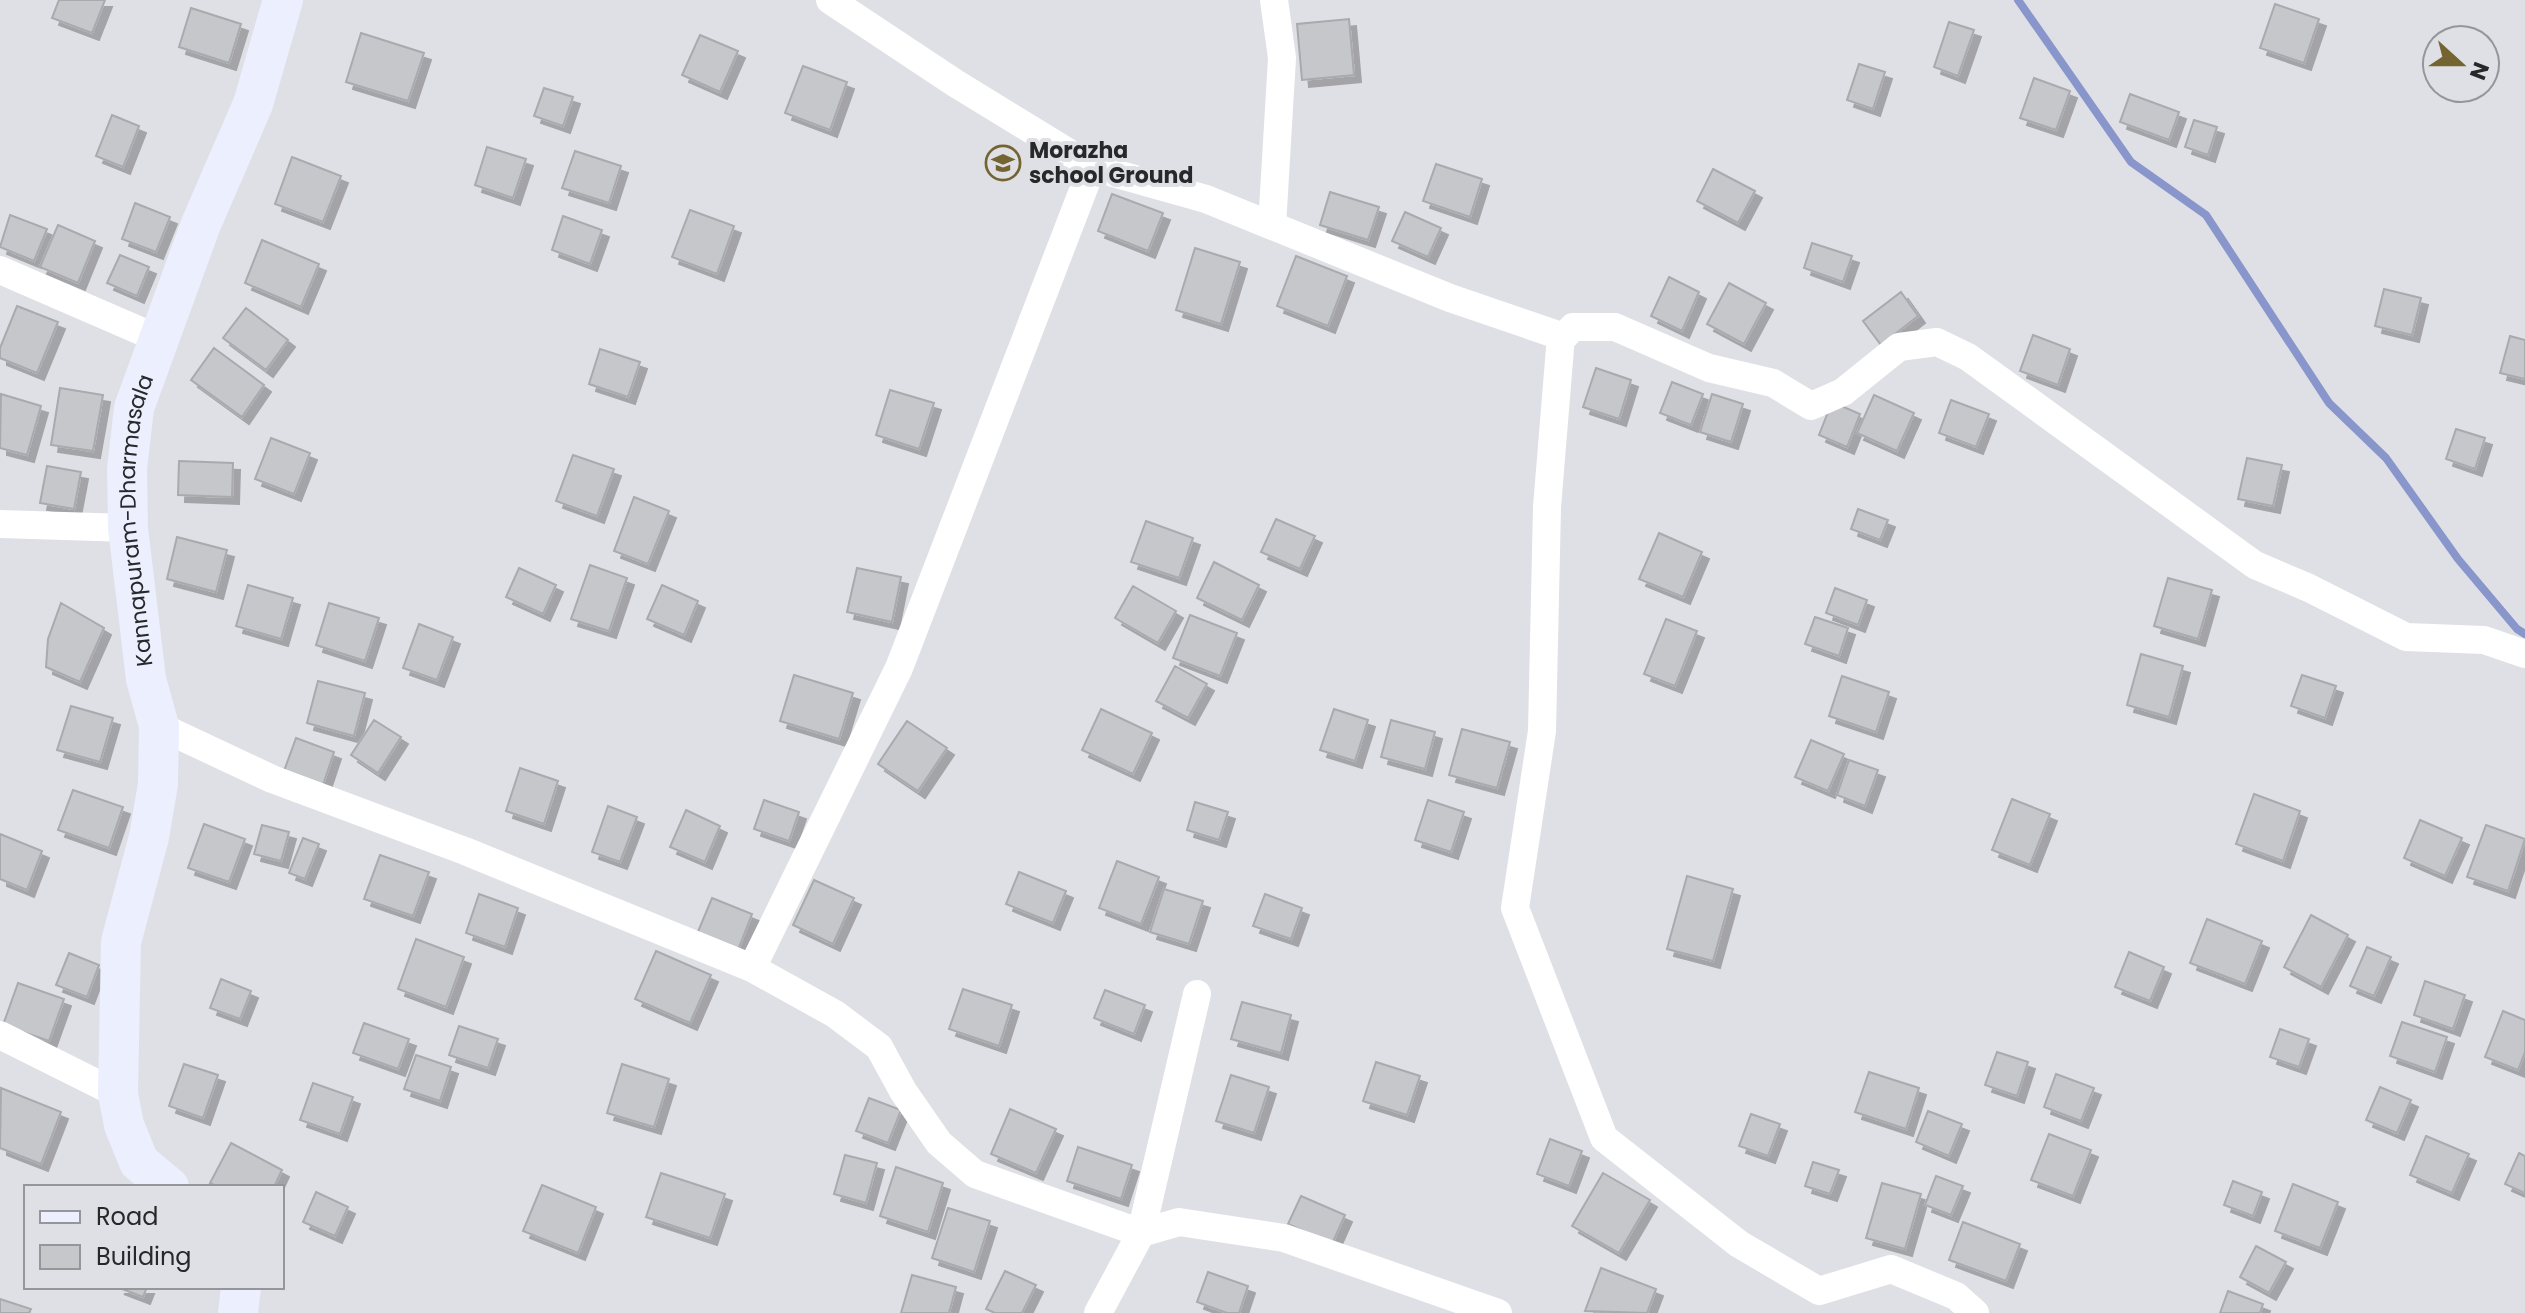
<svg xmlns="http://www.w3.org/2000/svg" width="2525" height="1313" font-family="Poppins,sans-serif">
	<style>
		.lines { fill: none; stroke-linecap: round; stroke-linejoin: round }
		.stream { stroke: #8896cb; stroke-width: 8 }
		.building { fill: #c5c7cb; stroke: #a8aaae; stroke-width: 2; filter: url(#shadow) }
		.street { stroke: #fff; stroke-width: 28 }
		.secondary { stroke: #ebeffe; stroke-width: 40 }
		.labels { text-anchor: middle; dominant-baseline: central; stroke-width: 8; stroke-linejoin: round; paint-order: stroke }
		.poi-label { font-size: 22px; font-weight: bold; fill: #272829; stroke: #dfe0e5; text-anchor: start }
		.street-label { font-size: 22px; fill: #272829; stroke: #dfe0e5 }
	</style>
	<defs>
		<filter id="shadow"><feDropShadow dx="7" dy="7" stdDeviation="0" flood-color="#0004"/></filter>
	</defs>
	<rect width="100%" height="100%" fill="#dfe0e5"/>
	<g class="lines">
		<path class="stream" d="M2018 0 2131 162 2206 215 2329 403 2386 458 2458 559 2517 629 2525 634"/>
	</g>
	<path class="building" d="M59 0H105L92 33 52 18Z
		M2275 4 2319 19 2304 63 2260 48Z
		M191 8 241 24 229 63 179 47Z
		M1349 19 1354 75 1302 80 1297 24Z
		M1949 22 1974 30 1958 76 1934 67Z
		M361 33 424 53 408 101 346 82Z
		M700 35 738 51 720 92 682 75Z
		M1859 64 1885 72 1873 109 1847 100Z
		M803 66 847 82 830 130 785 113Z
		M2034 78 2070 91 2056 130 2020 118Z
		M544 88 573 97 563 126 534 116Z
		M2130 94 2179 112 2169 140 2120 122Z
		M112 115 139 126 123 167 96 156Z
		M2194 120 2217 127 2208 155 2185 147Z
		M487 147 526 159 513 198 475 185Z
		M575 151 621 166 609 203 562 188Z
		M292 157 341 176 323 222 275 204Z
		M1436 164 1482 179 1470 217 1423 201Z
		M1713 169 1755 191 1738 223 1697 201Z
		M1330 192 1379 207 1368 240 1320 225Z
		M1112 194 1163 213 1148 251 1098 231Z
		M135 203 170 217 156 252 122 239Z
		M690 210 734 226 717 274 672 257Z
		M1405 212 1441 228 1428 257 1392 241Z
		M10 215 47 229 34 261 0 247Z
		M563 216 602 230 590 264 552 250Z
		M58 225 95 241 78 283 40 267Z
		M262 240 319 264 301 307 245 283Z
		M1812 243 1852 256 1843 282 1804 268Z
		M1195 248 1240 262 1221 324 1176 310Z
		M120 255 149 267 137 296 107 283Z
		M1296 256 1347 276 1328 326 1277 306Z
		M1669 277 1699 292 1682 331 1651 316Z
		M1729 283 1766 303 1744 344 1707 324Z
		M2384 289 2421 298 2412 335 2375 326Z
		M1901 292 1918 316 1881 345 1863 321Z
		M17 306 58 322 37 373 0 358V348Z
		M246 308 288 340 266 370 223 338Z
		M2033 335 2070 349 2058 385 2020 371Z
		M2510 336 2525 340V379L2500 373Z
		M214 348 264 385 242 417 191 380Z
		M600 349 640 362 628 397 589 384Z
		M1596 368 1631 380 1619 419 1583 407Z
		M1672 382 1703 394 1691 425 1660 413Z
		M60 388 103 395 93 451 51 445Z
		M890 390 934 403 919 449 876 435Z
		M1 394 41 406 27 455 0 448Z
		M1712 394 1743 404 1731 442 1700 432Z
		M1874 395 1914 413 1897 451 1857 433Z
		M1951 400 1989 414 1976 447 1939 433Z
		M1832 402 1860 414 1847 447 1819 435Z
		M2456 429 2485 438 2475 469 2446 459Z
		M271 438 310 453 294 494 255 479Z
		M573 455 614 469 597 516 556 501Z
		M2247 458 2282 465 2273 506 2238 499Z
		M179 461 233 463 232 497 178 495Z
		M47 466 81 472 74 509 40 503Z
		M634 497 669 511 648 564 614 551Z
		M1858 509 1888 520 1880 540 1851 529Z
		M1276 519 1315 536 1300 569 1261 552Z
		M1146 521 1193 538 1179 578 1131 562Z
		M1659 533 1702 552 1683 597 1639 579Z
		M177 537 227 550 216 592 167 579Z
		M1214 562 1259 585 1242 620 1197 598Z
		M590 565 627 578 609 631 571 619Z
		M519 568 556 585 543 614 506 597Z
		M857 568 901 577 892 622 847 612Z
		M2168 578 2212 590 2198 639 2154 626Z
		M248 585 293 598 281 639 236 626Z
		M662 585 698 601 684 635 647 619Z
		M1133 586 1176 611 1158 643 1115 618Z
		M1835 588 1867 600 1858 625 1826 613Z
		M61 603 104 628 80 682 46 667 48 639Z
		M329 603 379 618 365 661 316 645Z
		M1190 615 1237 633 1220 676 1173 658Z
		M1815 617 1848 628 1839 656 1805 644Z
		M1666 619 1697 631 1675 686 1644 674Z
		M419 624 453 637 437 680 403 668Z
		M2141 654 2183 666 2169 717 2127 705Z
		M1175 666 1207 684 1188 718 1156 701Z
		M794 675 853 693 839 739 780 721Z
		M2302 675 2336 686 2325 718 2291 706Z
		M1842 676 1889 692 1876 732 1829 716Z
		M318 681 365 693 354 736 307 723Z
		M71 706 113 718 100 762 57 750Z
		M1101 709 1152 733 1133 774 1082 750Z
		M1334 709 1368 720 1355 761 1320 750Z
		M374 720 401 737 378 773 351 755Z
		M1391 720 1435 732 1425 769 1381 757Z
		M907 721 947 748 918 791 878 764Z
		M1462 729 1510 742 1497 788 1449 775Z
		M296 738 334 752 323 785 284 771Z
		M1811 740 1844 754 1828 791 1795 777Z
		M1849 760 1878 770 1865 806 1837 795Z
		M520 768 558 781 544 824 506 811Z
		M73 790 123 807 109 848 58 830Z
		M2254 794 2300 811 2283 861 2236 844Z
		M2012 799 2050 814 2030 865 1992 850Z
		M764 800 799 812 789 841 754 829Z
		M1428 800 1464 812 1451 852 1415 840Z
		M1195 802 1228 812 1219 840 1187 830Z
		M608 806 637 817 620 862 592 852Z
		M686 810 720 826 705 862 670 847Z
		M2420 820 2462 838 2445 876 2404 858Z
		M204 824 245 839 229 882 188 868Z
		M262 825 289 832 281 861 254 854Z
		M2486 825 2525 839 2508 891 2467 877Z
		M0 834 42 851 27 890 0 879Z
		M303 838 319 844 305 879 289 873Z
		M380 855 429 872 413 916 364 899Z
		M1117 861 1159 877 1141 924 1099 908Z
		M1019 872 1066 891 1053 923 1006 904Z
		M1687 876 1733 889 1713 961 1667 949Z
		M814 880 854 898 833 944 793 925Z
		M1164 889 1203 901 1189 944 1150 932Z
		M479 894 518 908 505 947 466 933Z
		M1265 894 1302 908 1291 939 1253 926Z
		M712 898 752 914 738 950 697 934Z
		M2311 915 2348 935 2321 987 2284 967Z
		M2207 919 2262 941 2245 984 2190 963Z
		M416 939 464 957 446 1007 398 989Z
		M2367 947 2391 957 2374 996 2350 986Z
		M656 951 711 975 690 1023 635 999Z
		M2129 952 2164 967 2150 1001 2115 987Z
		M69 953 99 965 87 997 56 985Z
		M221 979 251 991 240 1019 210 1008Z
		M2425 981 2465 995 2453 1029 2414 1015Z
		M18 983 64 999 49 1041 3 1025Z
		M963 989 1012 1005 999 1046 949 1029Z
		M1105 990 1145 1005 1134 1034 1094 1018Z
		M1242 1002 1291 1015 1281 1053 1231 1039Z
		M2503 1011 2525 1020V1052L2518 1070 2485 1057Z
		M2402 1022 2447 1037 2435 1072 2390 1056Z
		M364 1023 409 1039 398 1069 353 1053Z
		M459 1026 498 1039 488 1068 449 1055Z
		M2280 1029 2309 1039 2299 1067 2270 1057Z
		M1997 1052 2028 1062 2017 1096 1985 1085Z
		M416 1055 451 1067 440 1101 404 1089Z
		M1376 1062 1420 1076 1407 1115 1363 1101Z
		M184 1064 218 1075 203 1118 169 1106Z
		M622 1064 669 1079 654 1127 607 1113Z
		M1869 1072 1919 1088 1906 1129 1855 1112Z
		M2056 1074 2094 1088 2081 1121 2044 1107Z
		M1231 1075 1269 1087 1254 1133 1216 1121Z
		M313 1083 353 1097 340 1134 300 1120Z
		M2380 1087 2411 1100 2397 1133 2366 1120Z
		M1 1088 61 1112 41 1164 0 1148Z
		M869 1098 901 1110 888 1143 856 1131Z
		M1010 1109 1056 1129 1036 1173 991 1154Z
		M1928 1111 1962 1124 1949 1156 1916 1142Z
		M1751 1114 1780 1124 1768 1156 1739 1146Z
		M2049 1134 2091 1150 2073 1196 2031 1180Z
		M2426 1136 2469 1154 2452 1193 2410 1175Z
		M1550 1139 1582 1151 1569 1186 1537 1174Z
		M231 1143 282 1170 274 1187H218L210 1183Z
		M1078 1147 1132 1165 1121 1199 1067 1181Z
		M2519 1153 2525 1156V1193L2505 1184Z
		M845 1155 877 1163 866 1203 834 1194Z
		M1813 1162 1839 1170 1830 1194 1805 1186Z
		M896 1167 943 1183 928 1232 880 1216Z
		M661 1173 725 1194 710 1238 646 1217Z
		M1603 1173 1650 1200 1619 1253 1572 1226Z
		M1936 1176 1963 1186 1951 1215 1925 1205Z
		M2233 1181 2262 1192 2253 1216 2224 1205Z
		M1882 1183 1921 1194 1905 1249 1866 1238Z
		M2293 1184 2338 1202 2320 1248 2275 1231Z
		M542 1185 596 1207 578 1253 523 1231Z
		M316 1192 348 1207 335 1236 303 1222Z
		M1301 1196 1345 1215 1332 1244 1288 1224Z
		M948 1208 990 1221 974 1272 932 1258Z
		M1963 1222 2020 1244 2006 1281 1949 1260Z
		M2256 1246 2286 1262 2269 1293 2240 1277Z
		M1601 1268 1656 1289 1647 1313 1585 1311Z
		M1005 1271 1036 1285 1022 1313H995L986 1309Z
		M1208 1272 1248 1286 1239 1313H1227L1197 1302Z
		M912 1275 956 1287 949 1313H901Z
		M117 1287H147L143 1297Z
		M2228 1291 2263 1304 2260 1313H2220Z
		M0 1299 31 1309 29 1313H0Z"/>
	<g class="lines">
		<path class="street" d="M830 0 955 83 1092 167 1206 199 1450 298 1561 336 1547 507 1542 731 1515 908 1604 1138 1739 1244 1819 1291 1891 1269 1956 1296 1975 1313
			M1272 226 1282 58 1274 0
			M0 270 159 339
			M1560 341 1573 327H1615L1709 368 1773 383 1811 406 1843 392 1899 347 1937 342 1968 357 2255 565 2309 588 2406 637 2484 640 2525 654
			M0 524 128 528
			M159 726 272 779 465 851 752 968 835 1014 879 1047 903 1091 939 1143 975 1174 1141 1233 1179 1222 1284 1238 1498 1313
			M752 968 899 668 1092 167
			M0 1035 118 1094
			M1098 1313 1141 1233 1197 994"/>
		<g class="secondary">
			<path id="s1" d="M169 1187 139 1162 124 1125 118 1094 121 942 149 837 158 784 159 726 146 679 128 528 127 469 134 408 201 224 253 104 283 0"/>
			<path d="M238 1313 241 1287"/>
		</g>
	</g>
	<defs>
		<g id="school-ring" transform="scale(1.8)"><circle r="9.5" fill="#dfe0e5" stroke="#736431" stroke-width="1.5"/><path d="M0-5L7-2L0 1L-7-2ZM-4 1L0 2.5L4 1V4Q0 6-4 4Z" fill="#736431"/></g>
	</defs>
	<g fill-rule="evenodd">
		<use href="#school-ring" x="1003" y="163"/>
	</g>
	<g class="labels">
		<g class="poi-label">
			<text x="1029" y="150">Morazha<tspan x="1029" dy="25">school Ground</tspan></text>
		</g>
		<g class="street-label">
			<text stroke="none"><textPath href="#s1" startOffset="692">Kannapuram-Dharmasala</textPath></text>
		</g>
	</g>
	<rect x="24" y="1185" width="260" height="104" fill="#dfe0e5" stroke="#95969a" stroke-width="2"/>
	<rect x="40" y="1211" width="40" height="12" fill="#ebeffe" stroke="#95969a" stroke-width="2"/>
	<text x="96" y="1225" font-size="24" fill="#272829">Road</text>
	<rect x="40" y="1245" width="40" height="24" fill="#c5c7cb" stroke="#95969a" stroke-width="2"/>
	<text x="96" y="1265" font-size="24" fill="#272829">Building</text>
	<g transform="translate(2461 64) rotate(111)"><circle r="38" fill="#dfe0e5" stroke="#95969a" stroke-width="2"/>
	<path d="M0-6L14 30L0 20L-14 30Z" fill="#736431"/>
	<text y="-12" font-size="22" font-weight="bold" text-anchor="middle" fill="#272829">N</text>
	</g>
</svg>
